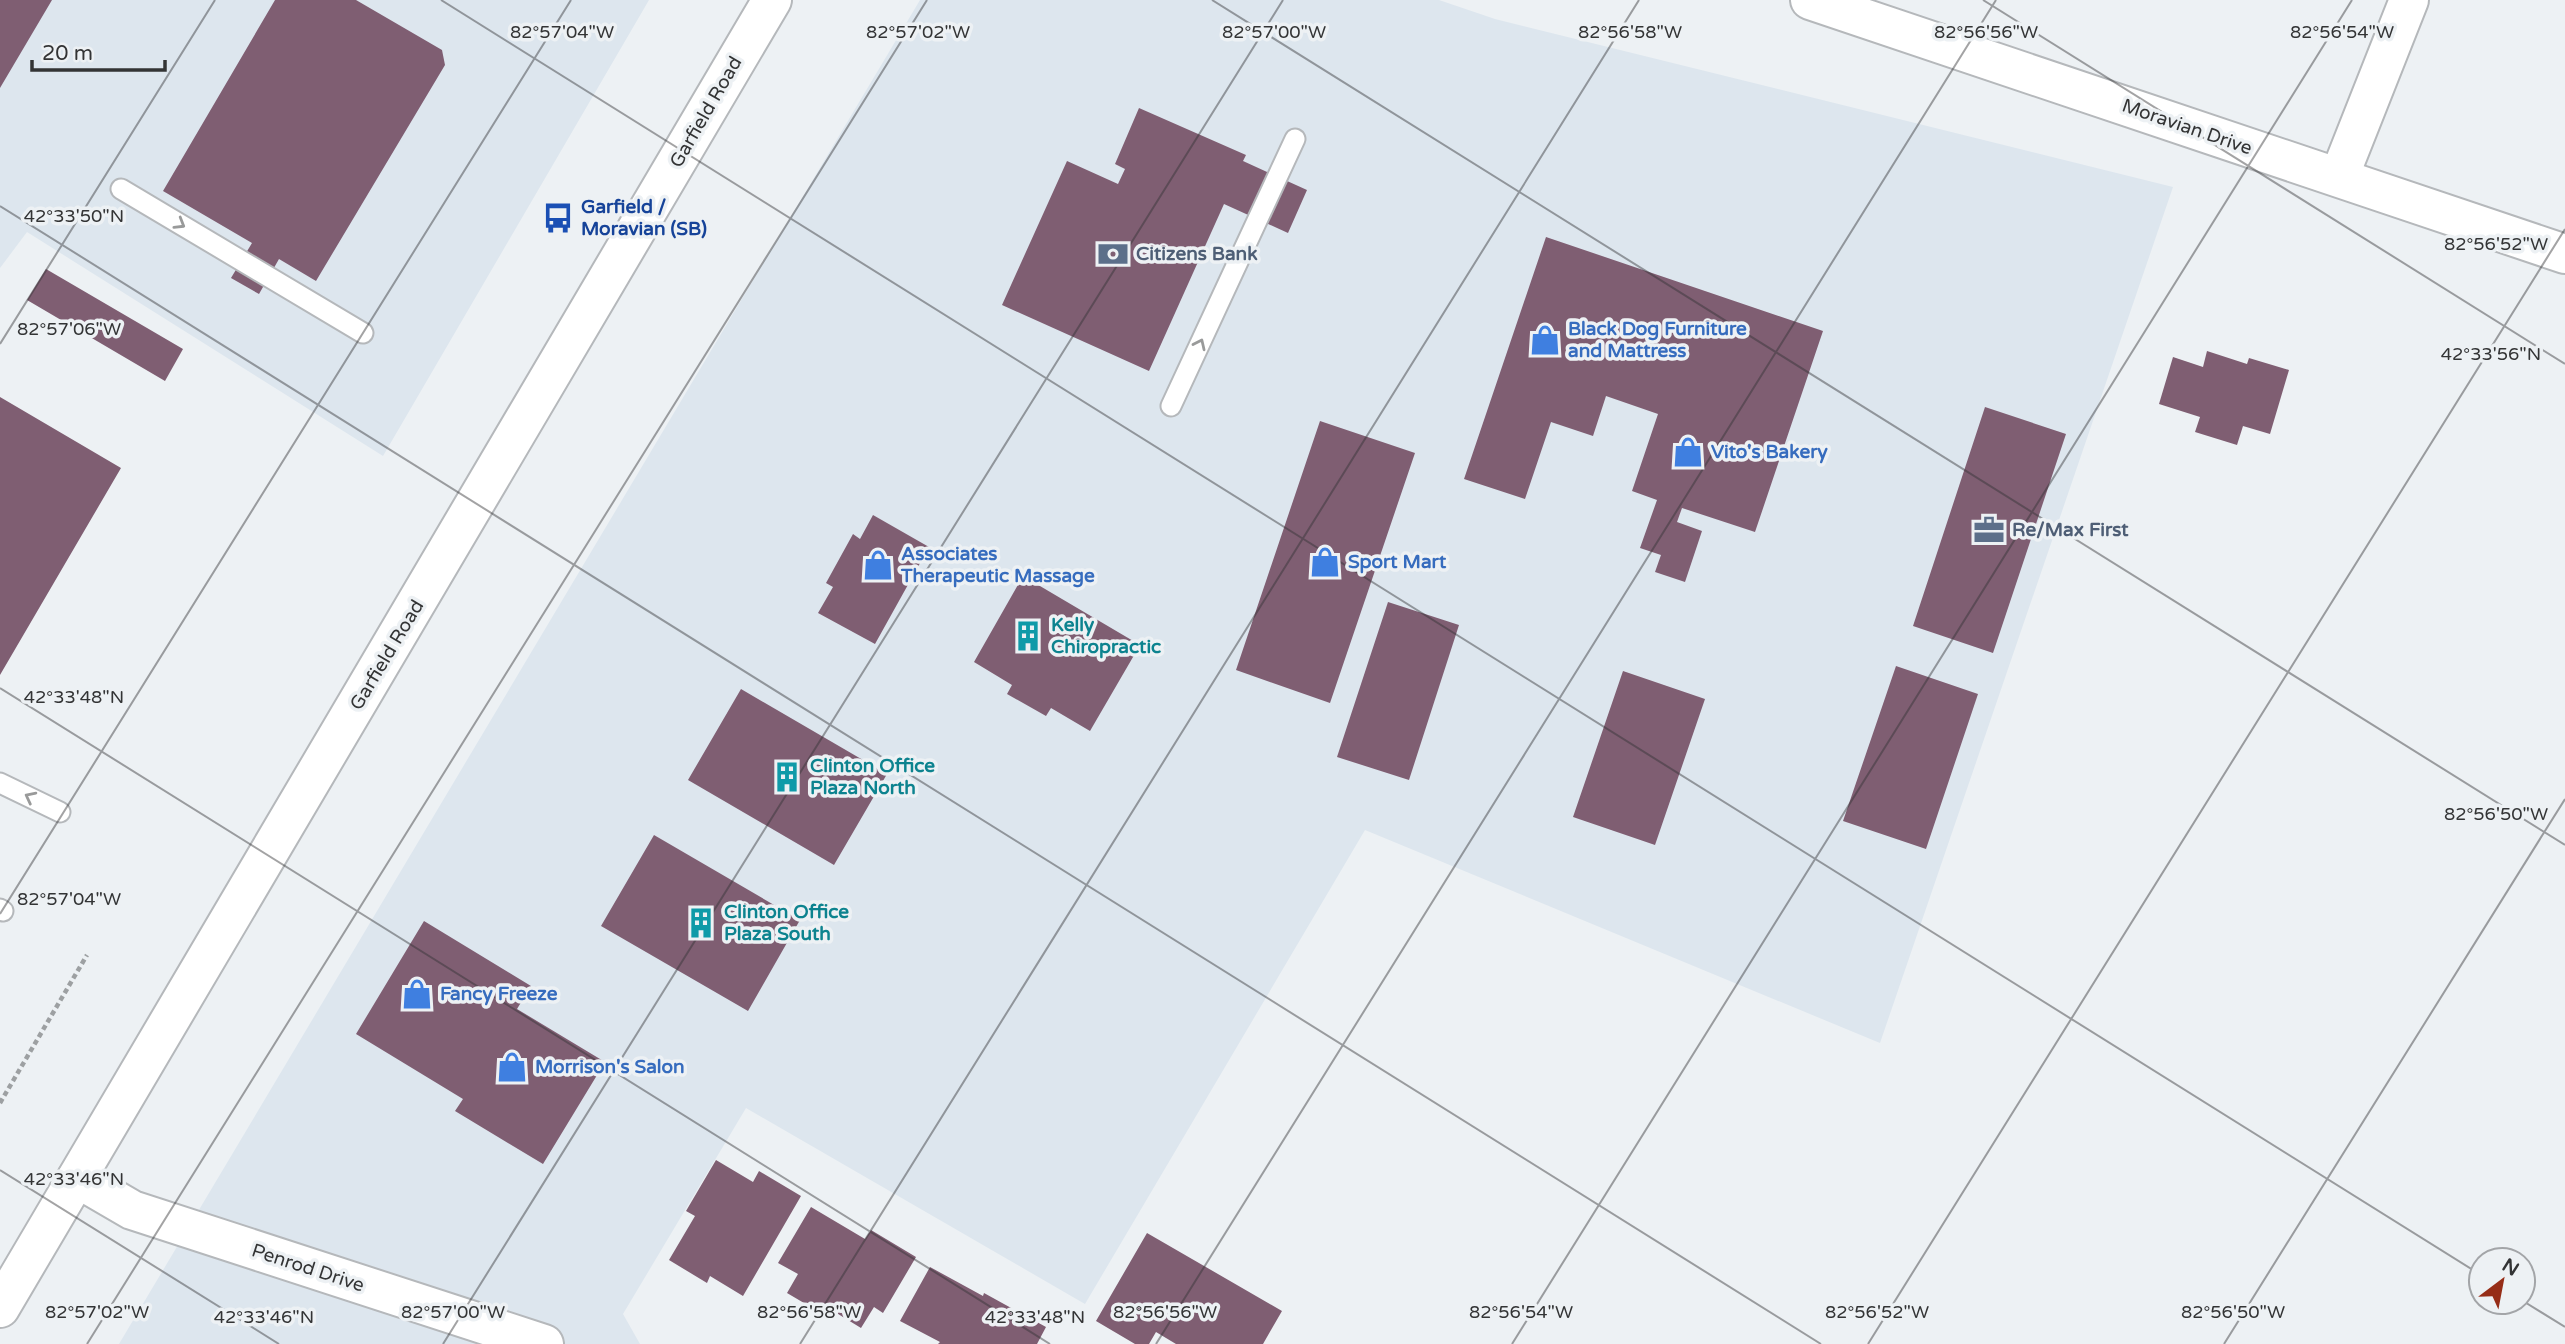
<svg xmlns="http://www.w3.org/2000/svg" width="2565" height="1344" font-family="'Varela Round',sans-serif">
	<style>
		.built { fill: #dde6ee }
		.building { fill: #7f5e72 }
		.lines { fill: none; stroke-linecap: round; stroke-linejoin: round }
		.lane-casing { stroke: #b5b8bb; stroke-width: 23 }
		.street-casing { stroke: #b5b8bb; stroke-width: 42 }
		.secondary-casing { stroke: #b5b8bb; stroke-width: 42 }
		.path { stroke: #9da0a2; stroke-width: 4.5; stroke-dasharray: 5 3.5; stroke-linecap: butt }
		.lane { stroke: #fff; stroke-width: 19 }
		.street { stroke: #fff; stroke-width: 38 }
		.secondary { stroke: #fff; stroke-width: 38 }
		.oneway { stroke: #999a9a }
		.ticks { fill: none; stroke: #333435; stroke-width: 2; stroke-opacity: 0.45 }
		.labels { text-anchor: middle; dominant-baseline: central; stroke-width: 7; stroke-linejoin: round; paint-order: stroke }
		.street-label { font-size: 19px; fill: #333435; stroke: #edf1f4 }
		.transit-label { font-size: 19px; font-weight: bold; fill: #164399; stroke: #edf1f4; text-anchor: start }
		.service-label { font-size: 19px; font-weight: bold; fill: #4e5e75; stroke: #edf1f4; text-anchor: start }
		.shop-label { font-size: 19px; font-weight: bold; fill: #366cbe; stroke: #edf1f4; text-anchor: start }
		.culture-label { font-size: 19px; font-weight: bold; fill: #0d838f; stroke: #edf1f4; text-anchor: start }
		.ticks-label { font-size: 18px; text-anchor: middle; fill: #333435; stroke: #edf1f4; stroke-width: 7; stroke-linejoin: round; paint-order: stroke }
	</style>
	<rect width="100%" height="100%" fill="#edf1f4"/>
	<path class="built" d="M0 0H649L383 456 27 232 0 268Z
		M920 0H1439L1495 19 2173 187 1880 1043 1365 830 1085 1304 746 1108 623 1314 640 1344H119Z"/>
	<path class="building" d="M0 0H52L0 88Z
		M275 0H356L442 50 445 65 316 281 279 259 259 294 231 278 252 243 163 191Z
		M1139 108 1246 155 1243 161 1307 190 1288 233 1224 204 1149 371 1002 305 1067 161 1118 184 1125 169 1115 164Z
		M1546 237 1823 331 1755 532 1682 508 1677 522 1702 531 1685 582 1655 572 1661 555 1640 548 1657 500 1632 491 1658 414 1606 396 1593 436 1551 422 1525 499 1464 479Z
		M46 269 183 349 165 381 27 300Z
		M2207 351 2247 364 2249 358 2289 370 2270 434 2243 426 2237 445 2195 432 2200 417 2159 404 2173 357 2203 367Z
		M0 397 121 468 0 675Z
		M1985 407 2066 434 1993 653 1913 626Z
		M1320 421 1415 453 1330 703 1236 670Z
		M873 515 929 547 875 644 818 613 833 587 826 583 853 534 860 539Z
		M1023 576 1140 645 1090 731 1051 708 1046 716 1007 694 1012 685 974 662Z
		M1388 602 1459 625 1409 780 1337 757Z
		M1896 666 1978 694 1926 849 1843 821Z
		M1623 671 1705 699 1655 845 1573 817Z
		M741 689 887 774 834 865 688 780Z
		M654 835 800 920 748 1011 601 926Z
		M424 921 531 986 517 1009 605 1062 543 1164 455 1111 463 1099 356 1034Z
		M716 1160 753 1182 759 1171 801 1196 743 1296 710 1276 707 1283 669 1260 695 1216 686 1211Z
		M811 1207 865 1239 871 1230 916 1257 883 1313 874 1307 861 1328 825 1306 821 1313 787 1293 798 1274 778 1263Z
		M1147 1233 1282 1311 1263 1344H1176L1156 1332 1149 1344H1135L1096 1321Z
		M930 1267 983 1296 984 1293 1046 1327 1037 1344H938L940 1342 900 1321Z"/>
	<g class="lines">
		<g class="lane-casing">
			<path id="lane" d="M121 189 363 333
				M1171 406 1295 139
				M0 783 60 812
				M0 909 3 911"/>
		</g>
		<g class="street-casing">
			<path id="street" d="M2339 177 2409 0
				M77 1178 132 1210 544 1344"/>
		</g>
		<g class="secondary-casing">
			<path id="secondary" d="M1810 0 2565 254
				M0 1308 772 0"/>
		</g>
		<path class="path" d="M0 1103 87 955"/>
		<use href="#lane" class="lane"/>
		<use href="#street" class="street"/>
		<use href="#secondary" class="secondary"/>
	</g>
	<defs><path id="oneway-chevron" d="M-2-3.5L2.5 0L-2 3.5" fill="none" stroke-width="1.6" stroke-linecap="round" stroke-linejoin="round" transform="scale(1.75)"/></defs>
	<g class="oneway">
		<use href="#oneway-chevron" transform="translate(180 224) rotate(31)"/>
		<use href="#oneway-chevron" transform="translate(1200 344) rotate(-65)"/>
		<use href="#oneway-chevron" transform="translate(30 797) rotate(-153)"/>
	</g>
	<path class="ticks" d="M441 0 2481 1275M1212 0 2565 845M1983 0 2565 364M0 206 1821 1344M0 344 215 0M0 688 1050 1344M0 914 571 0M0 1170 279 1344M2523 1301 2565 1327M87 1344 927 0M443 1344 1283 0M800 1344 1639 0M1156 1344 1996 0M1512 1344 2352 0M1868 1344 2565 229M2224 1344 2565 799"/>
	<defs>
		<g id="bus-bare" transform="scale(2.415)"><path d="M-5-6H5V4H4V6H2V4H-2V6H-4V4H-5ZM-3.5-4V0h7V-4ZM-3.5 1.2v1.5H-2V1.2ZM2 1.2v1.5H3.5V1.2Z" fill="#1a4fb4" stroke="#edf1f4" stroke-width="2.5" paint-order="stroke"/></g>
		<g id="bank-bare" transform="scale(2.415)"><path d="M-6-4H6V4H-6ZM0-2.3a2.3 2.3 0 1 0 0 4.6a2.3 2.3 0 1 0 0-4.6Z" fill="#5c6f8a" stroke="#edf1f4" stroke-width="2.5" paint-order="stroke"/></g>
		<g id="shop-bare" transform="scale(2.415)"><path d="M-5-2.5h2.3a2.7 3.5 0 0 1 5.4 0H5L5.5 6h-11ZM-1.5-2.5h3a1.5 2.3 0 0 0-3 0Z" fill="#3f7fe0" stroke="#edf1f4" stroke-width="2.5" paint-order="stroke"/></g>
		<g id="office-bare" transform="scale(2.415)"><path d="M-6-3h4V-5.5h4V-3h4V5H-6ZM-1-4.5V-3h2v-1.5ZM-6 0V1H6V0Z" fill="#5c6f8a" stroke="#edf1f4" stroke-width="2.5" paint-order="stroke"/></g>
		<g id="building-bare" transform="scale(2.415)"><path d="M-4-6H4V6H1V3H-1V6H-4ZM-2.5-4.3h1.7v1.8h-1.7ZM.8-4.3h1.7v1.8H.8ZM-2.5-1h1.7V.8h-1.7ZM.8-1h1.7V.8H.8Z" fill="#0f9aa8" stroke="#edf1f4" stroke-width="2.5" paint-order="stroke"/></g>
	</defs>
	<g fill-rule="evenodd">
		<use href="#bus-bare" x="558" y="218"/>
		<use href="#bank-bare" x="1113" y="254"/>
		<use href="#shop-bare" x="1545" y="340"/>
		<use href="#shop-bare" x="1688" y="452"/>
		<use href="#office-bare" x="1989" y="530"/>
		<use href="#shop-bare" x="1325" y="562"/>
		<use href="#shop-bare" x="878" y="565"/>
		<use href="#building-bare" x="1028" y="636"/>
		<use href="#building-bare" x="787" y="777"/>
		<use href="#building-bare" x="701" y="923"/>
		<use href="#shop-bare" x="417" y="994"/>
		<use href="#shop-bare" x="512" y="1067"/>
	</g>
	<g class="labels">
		<g class="street-label">
			<text transform="translate(706 112) rotate(-60)">Garfield Road</text>
			<text transform="translate(2187 127) rotate(19)">Moravian Drive</text>
			<text transform="translate(387 655) rotate(-59)">Garfield Road</text>
			<text transform="translate(308 1268) rotate(18)">Penrod Drive</text>
		</g>
		<g class="transit-label">
			<text x="581" y="207">Garfield /<tspan x="581" dy="22">Moravian (SB)</tspan></text>
		</g>
		<g class="service-label">
			<text x="1136" y="254">Citizens Bank</text>
			<text x="2012" y="530">Re/Max First</text>
		</g>
		<g class="shop-label">
			<text x="1568" y="329">Black Dog Furniture<tspan x="1568" dy="22">and Mattress</tspan></text>
			<text x="1711" y="452">Vito's Bakery</text>
			<text x="901" y="554">Associates<tspan x="901" dy="22">Therapeutic Massage</tspan></text>
			<text x="1348" y="562">Sport Mart</text>
			<text x="440" y="994">Fancy Freeze</text>
			<text x="535" y="1067">Morrison's Salon</text>
		</g>
		<g class="culture-label">
			<text x="1051" y="625">Kelly<tspan x="1051" dy="22">Chiropractic</tspan></text>
			<text x="810" y="766">Clinton Office<tspan x="810" dy="22">Plaza North</tspan></text>
			<text x="724" y="912">Clinton Office<tspan x="724" dy="22">Plaza South</tspan></text>
		</g>
	</g>
	<g class="ticks-label">
		<text x="562" y="38">82°57'04"W</text>
		<text x="918" y="38">82°57'02"W</text>
		<text x="1274" y="38">82°57'00"W</text>
		<text x="1630" y="38">82°56'58"W</text>
		<text x="1986" y="38">82°56'56"W</text>
		<text x="2342" y="38">82°56'54"W</text>
		<text x="74" y="222">42°33'50"N</text>
		<text x="2496" y="250">82°56'52"W</text>
		<text x="69" y="335">82°57'06"W</text>
		<text x="2491" y="360">42°33'56"N</text>
		<text x="74" y="703">42°33'48"N</text>
		<text x="2496" y="820">82°56'50"W</text>
		<text x="69" y="905">82°57'04"W</text>
		<text x="74" y="1185">42°33'46"N</text>
		<text x="97" y="1318">82°57'02"W</text>
		<text x="453" y="1318">82°57'00"W</text>
		<text x="809" y="1318">82°56'58"W</text>
		<text x="1165" y="1318">82°56'56"W</text>
		<text x="1521" y="1318">82°56'54"W</text>
		<text x="1877" y="1318">82°56'52"W</text>
		<text x="2233" y="1318">82°56'50"W</text>
		<text x="264" y="1323">42°33'46"N</text>
		<text x="1035" y="1323">42°33'48"N</text>
	</g>
	<g transform="translate(2502 1281) rotate(32)"><circle r="33" fill="#edf1f4" stroke="#a3a5a8" stroke-width="2"/>
	<path d="M0-5L12 26L0 18L-12 26Z" fill="#962d17"/>
	<text y="-10" font-size="19" font-weight="bold" text-anchor="middle" fill="#333435">N</text>
	</g>
	<path d="M32 60v10h133v-10" fill="none" stroke="#333435" stroke-width="3.5"/>
	<text x="42" y="60" font-size="21" fill="#333435" stroke="#edf1f4" stroke-width="5" paint-order="stroke">20 m</text>
</svg>
